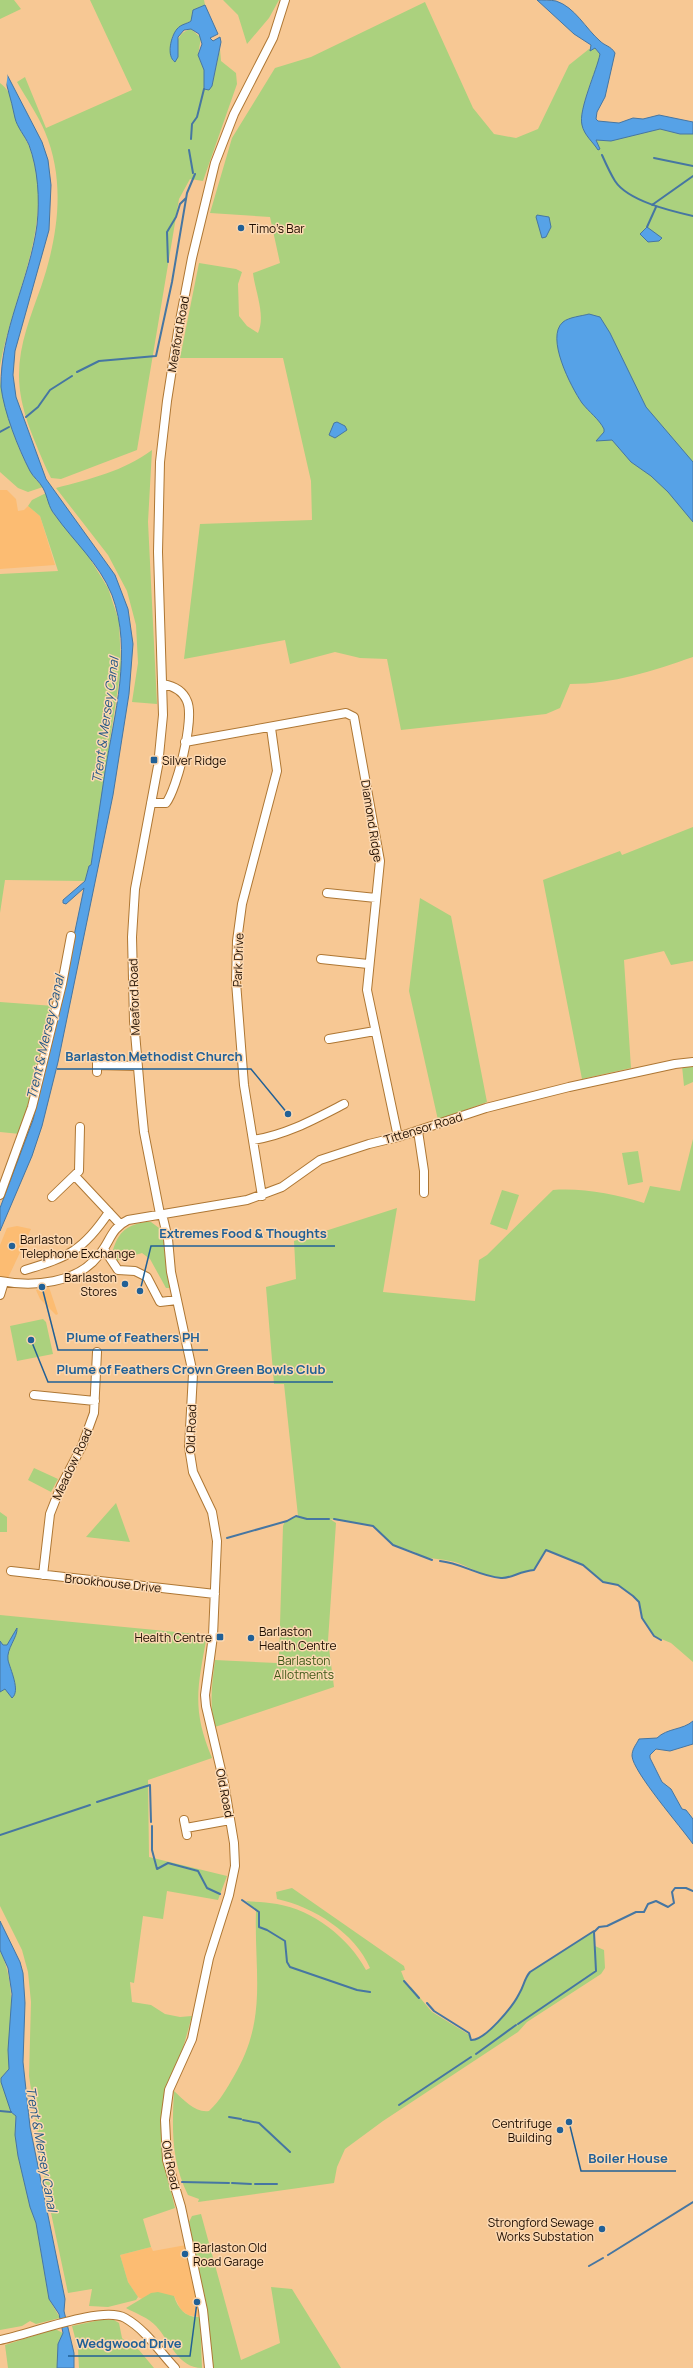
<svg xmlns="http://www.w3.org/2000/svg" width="693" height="2368" font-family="Manrope,sans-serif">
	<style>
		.built { fill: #fcbc72 }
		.green { fill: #abd17e }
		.water { fill: #56a2e7; stroke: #4676a2 }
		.pier { fill: #f7c894 }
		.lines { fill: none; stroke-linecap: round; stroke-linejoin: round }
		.stream { stroke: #4676a2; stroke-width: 2 }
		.minor-casing { stroke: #ae7734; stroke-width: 10 }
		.minor { stroke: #fff; stroke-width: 8 }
		.poi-dot { fill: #216096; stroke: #fcd8b1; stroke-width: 1.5 }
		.labels { text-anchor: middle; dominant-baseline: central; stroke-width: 3; stroke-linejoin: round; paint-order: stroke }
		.poi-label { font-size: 12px; fill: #1f0e00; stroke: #fcd8b1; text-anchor: start }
		.street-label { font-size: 12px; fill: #1f0e00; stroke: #fcd8b1 }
		.park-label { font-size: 12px; fill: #3f5818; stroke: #fcd8b1 }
		.water-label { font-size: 13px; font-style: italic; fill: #235786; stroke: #fcd8b1 }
		.leader { fill: none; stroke: #216096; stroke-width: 1.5 }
		.callout-dot { fill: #216096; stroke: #fcd8b1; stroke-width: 1.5 }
		.callout-label { font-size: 13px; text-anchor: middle; font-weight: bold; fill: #216096; stroke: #fcd8b1; stroke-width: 3; stroke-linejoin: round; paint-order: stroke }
	</style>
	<rect width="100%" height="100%" fill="#f7c894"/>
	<path class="built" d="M0 490H7L16 499 18 511 24 510 28 506 40 516 55 565 0 569Z
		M17 1226 31 1229 8 1278 0 1277V1245L7 1228Z
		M49 1287 58 1314 56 1315 40 1299 36 1290Z
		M186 2245 188 2262 200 2317 188 2315 181 2310 174 2296 144 2300 138 2297 128 2282 120 2255 151 2247 153 2251Z"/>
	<path class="green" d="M0 0H14L21 9 0 19Z
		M90 0H204L205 5 193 10 191 21 181 26 172 37V59L173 61C177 47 175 33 191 29L201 38 198 55 204 70V86H212L220 49 221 61 236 73 237 84 203 181 190 179 179 199 137 450 61 479 51 478 47 470C34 439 19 409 19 375 19 344 31 315 41 287 58 237 66 182 45 132 38 115 26 98 17 82L25 77 46 128 132 90Z
		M223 0H279L269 18 247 44 238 15Z
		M425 2 473 108 494 134 516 138 538 129 569 65 589 49 595 48 600 54V56C594 80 571 117 589 138L604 141 660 129 680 134H693V657C652 671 614 684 570 684L560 708 546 714 401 730 387 659 360 658 335 652 290 664 285 640 184 659 200 524 312 520 311 481 283 358H180L199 263 236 269 242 272 238 284 239 316 247 326 258 333C266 315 255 291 253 273L280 263 270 217 210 213 232 138 275 68 311 57Z
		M0 83C14 94 11 102 16 119 18 128 24 135 28 144 33 154 35 168 37 179 45 241 11 304 0 366Z
		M0 377C2 404 17 450 31 472 34 478 39 482 43 487L28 492 18 488 0 472Z
		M152 450 148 522 157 704 132 702 138 663 136 625 127 591 108 555 56 488C90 479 124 471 152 450Z
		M46 493 53 513 87 554 108 588 119 621 121 668 91 865 89 866 85 881 5 880 0 913V574L58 571 40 516 28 506 32 500Z
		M693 827V961L671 965 664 951 624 960 631 1068 582 1079 543 880 620 851 622 855Z
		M420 898 451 916 487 1102 438 1120 409 991Z
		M0 1002 54 1006 20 1134 0 1132Z
		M682 1066H693V1082L684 1086Z
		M693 1139V1662L671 1643 654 1636 642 1618 639 1602 633 1596 618 1585 603 1582 583 1565 546 1550 534 1570C520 1570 511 1579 502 1578 486 1577 473 1569 458 1563 447 1559 431 1559 419 1556L415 1552 393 1545 373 1526 330 1519 336 1523 328 1641 334 1687 215 1727C209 1704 212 1684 215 1660L277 1663 279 1657 283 1526 285 1521 298 1516 284 1384H274L266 1287 296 1279 294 1241 397 1208 383 1292 475 1301 479 1260 487 1255 553 1190C584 1188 614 1194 644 1203L650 1186 680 1191Z
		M638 1151 643 1182 628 1185 622 1153Z
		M502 1190 519 1195 507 1230 490 1224Z
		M146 1222H151L159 1228 161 1226 163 1232 171 1288H166L150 1259 142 1253 116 1261 113 1250C119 1231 127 1225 146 1222Z
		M43 1319 46 1322 53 1354 17 1361 10 1326Z
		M34 1468 58 1479 51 1492 28 1480Z
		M116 1503 130 1542 86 1537Z
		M0 1512 7 1517V1532H0Z
		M0 1615 207 1635C198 1686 191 1708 212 1758L148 1780 149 1857 227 1876 218 1900 167 1891 163 1919 143 1916 134 1983 130 1982 132 2002 151 2005 165 2014 180 2017 192 2016 183 2048 168 2083 165 2167 175 2208 143 2219 151 2247 120 2255 128 2282 138 2297 136 2300 108 2307 89 2306 92 2289 68 2293 47 2194 29 2076 31 2002 28 1972 22 1950 0 1906Z
		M292 1888 404 1966 405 1970 401 1971 407 1986 411 1987 432 2012 468 2034 472 2040C484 2041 514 2005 519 1994 524 1986 524 1979 530 1972L594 1931 595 1946 604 1950 605 1968 601 1974 527 2022 518 2032 383 2121 345 2149 337 2167 334 2183 198 2202 199 2199 188 2195C171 2161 172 2128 174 2091 184 2100 195 2113 209 2111 220 2101 227 2088 234 2076 268 2018 254 1974 256 1911L258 1912 246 1901C256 1902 267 1902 277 1904 313 1910 349 1938 366 1970L370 1968C355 1933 314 1907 277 1899L276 1892Z
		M0 1950C19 1992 8 2025 9 2069L1 2078 11 2112 16 2116 15 2135 18 2156 30 2207 36 2223 49 2299 60 2318 36 2324 30 2321 22 2326 0 2330Z
		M201 2214 241 2360 280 2343 271 2287 292 2289 341 2368H212L206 2310 189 2222 192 2216Z
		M158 2292 174 2296C178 2309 186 2318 200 2317L202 2368C178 2368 170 2341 156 2326 149 2318 135 2313 126 2308L151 2293Z
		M100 2320H114L119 2323 122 2338 126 2342 139 2350 154 2368H79L78 2349 72 2326Z
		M55 2329 63 2333 58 2344 57 2368H8L5 2345Z"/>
	<path class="water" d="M537 0C543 0 551 0 556 1 575 7 586 29 600 41 605 46 611 46 615 53L605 97 597 112 596 119 598 121 619 123 633 118 643 119 659 115 693 122V134H680L660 129 611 141 596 140 600 149 598 150C593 142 584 135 582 125 578 110 597 70 600 54L595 48 590 51 591 45 574 34Z
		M205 5 218 34 210 38 213 41 220 37 221 42 212 86 209 90 204 89V70L198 55 202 44 199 34 191 29 184 30 178 37V57L175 62C166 56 171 36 177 29 181 24 187 24 191 21L193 10Z
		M0 61 42 142 48 160 51 185 49 230 15 351 13 375 16 397 46 479 115 575 128 609 133 644 129 694 113 795 58 1062 42 1126 32 1156 0 1231V1208L33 1120 53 1036 84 888 66 904 63 903V900L85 881 89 866 91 865C96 834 100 803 105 772 114 715 133 651 112 595 99 563 74 542 55 515 48 507 48 497 43 488 40 482 33 477 30 471 18 448 4 412 1 387 0 331 30 279 37 225 40 199 38 169 29 145 25 136 17 127 15 118 11 98 5 80 0 61Z
		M537 215 549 217 551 227 546 237 542 238 536 217Z
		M647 227 662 238 659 241 648 242 640 234Z
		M589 314 600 317 610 333 646 407 693 462V522L668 492 651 476 631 462 612 440 596 441 604 432V429C599 419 589 412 582 403 571 387 545 337 563 322 569 317 582 316 589 314Z
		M337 422 345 426 347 430 335 438 329 435 334 423Z
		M17 1628C18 1637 6 1649 8 1660 10 1669 21 1691 12 1698L5 1689 0 1692V1641L3 1645H7Z
		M693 1721V1744L670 1751 656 1749 650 1755V1758L662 1782 671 1789 682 1809 686 1810 693 1819V1844C681 1827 633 1772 632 1756 632 1749 636 1745 639 1739L657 1738C667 1728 683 1730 693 1721Z
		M0 1921 20 1962 23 1973 25 2003 23 2062 30 2127 65 2299 64 2311 74 2353V2368H57L58 2344 63 2333 59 2314 49 2299 36 2223 30 2207 18 2156 15 2135 16 2116 11 2112 1 2082V2078L9 2069 8 2050 12 1994 8 1968 0 1950Z"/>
	<path class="pier" d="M0 59 8 72 6 88 0 76Z"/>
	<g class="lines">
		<path class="stream" d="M191 139 192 124 197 117 204 89
			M189 150 193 173
			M602 155C606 164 610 173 615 181 628 201 671 211 693 216
			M654 158 693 166
			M652 205 693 176
			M647 227 656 207
			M168 262 167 232 176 217 180 204 186 198
			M77 372 99 361 156 356 172 282 187 193 195 174
			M26 417 38 407 50 390 72 376
			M0 432 9 427
			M334 1519 373 1526 393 1545 432 1560
			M227 1538 287 1521 296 1516 307 1519H329
			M440 1561C461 1563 479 1576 501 1578 510 1579 520 1571 534 1570L546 1550 583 1565 603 1582 618 1585 633 1596 639 1602 642 1618 654 1636 661 1640
			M97 1802 150 1785 151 1822
			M152 1826V1850L157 1869 168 1863 198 1871 207 1888 220 1894
			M0 1835 90 1805
			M242 1900 259 1912V1927L267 1930 285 1941 287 1962 290 1967 357 1990 370 1992
			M404 1981 419 1998
			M427 2003 434 2011 469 2033 471 2040C485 2041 513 2006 519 1994 524 1986 524 1979 530 1972L594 1931
			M518 2024 596 1971 594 1932 599 1927 607 1926 636 1912H644L648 1904 656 1901 668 1907 674 1903 672 1892 675 1888H686L693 1891
			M476 2054 516 2025
			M399 2105 471 2057
			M0 2111 11 2112
			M229 2117 241 2119
			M243 2120 259 2123 290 2152
			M182 2182 229 2183
			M232 2183 251 2184
			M255 2184H277
			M608 2255 693 2202
			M589 2266 603 2258"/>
		<g class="minor-casing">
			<path id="minor" d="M185 742 346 713 354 717 380 861 367 990 398 1137
				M151 803H166C177 789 195 718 187 701 183 691 174 686 163 684
				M327 893 376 898
				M321 959 368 964
				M329 1039 375 1031
				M97 1065 137 1066
				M97 1072V1058
				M418 1131 424 1171V1193
				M253 1140C286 1135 315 1119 344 1104
				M75 1176 120 1224
				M0 1195 32 1107 62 984 71 936
				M262 1196 244 1085 236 982 237 941 242 904 277 771 271 728
				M52 1197 79 1171 80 1127
				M160 1214 144 1132 141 1102 134 1021 132 937 135 889 158 766 163 715 158 552 160 462 167 401 178 331 192 258 215 163 234 114 273 38 285 0
				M162 1214 168 1239 171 1272 193 1374 189 1447 193 1472 212 1512 217 1541 213 1636 205 1695 206 1706 224 1783 234 1843 235 1866 229 1895 209 1958 192 2039 169 2090 165 2120 167 2160 181 2207 203 2310 209 2368
				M104 1249 118 1270 135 1271 147 1277 160 1302 177 1300
				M25 1270C68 1257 83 1251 109 1212
				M0 1281C33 1287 77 1284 99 1255 111 1241 110 1229 128 1220L247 1200 282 1187 320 1160 369 1144 398 1137 486 1108 569 1087 675 1064 693 1062
				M0 1295 4 1282
				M34 1395 95 1401
				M11 1571 215 1594
				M43 1575 50 1514 61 1486 82 1446 94 1413 97 1352
				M184 1820 187 1835
				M186 1828 230 1820
				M0 2340C28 2335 102 2305 125 2318 146 2330 159 2351 175 2368"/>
		</g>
		<use href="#minor" class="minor"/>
	</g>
	<g class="poi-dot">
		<circle cx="241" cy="228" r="4"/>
		<rect x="150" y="756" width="8" height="8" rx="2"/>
		<circle cx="12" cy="1246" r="4"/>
		<circle cx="125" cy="1284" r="4"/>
		<rect x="216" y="1633" width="8" height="8" rx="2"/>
		<circle cx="251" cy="1638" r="4"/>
		<circle cx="560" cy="2130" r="4"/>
		<circle cx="602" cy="2229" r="4"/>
		<circle cx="185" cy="2254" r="4"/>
	</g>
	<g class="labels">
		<g class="poi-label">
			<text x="249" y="228">Timo's Bar</text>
			<text x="162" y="760">Silver Ridge</text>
			<text x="20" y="1239">Barlaston<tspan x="20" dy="14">Telephone Exchange</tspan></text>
			<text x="117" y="1277" text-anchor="end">Barlaston<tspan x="117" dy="14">Stores</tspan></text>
			<text x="259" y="1631">Barlaston<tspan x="259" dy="14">Health Centre</tspan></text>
			<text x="212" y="1637" text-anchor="end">Health Centre</text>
			<text x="552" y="2123" text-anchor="end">Centrifuge<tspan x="552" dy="14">Building</tspan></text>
			<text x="594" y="2222" text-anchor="end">Strongford Sewage<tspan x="594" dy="14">Works Substation</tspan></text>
			<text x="193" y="2247">Barlaston Old<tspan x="193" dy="14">Road Garage</tspan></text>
		</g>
		<g class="street-label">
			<text transform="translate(178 334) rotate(-80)">Meaford Road</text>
			<text transform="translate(372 821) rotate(81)">Diamond Ridge</text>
			<text transform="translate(238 960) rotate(-88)">Park Drive</text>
			<text transform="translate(134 997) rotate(-92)">Meaford Road</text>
			<text transform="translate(423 1128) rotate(-17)">Tittensor Road</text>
			<text transform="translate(191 1429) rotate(-88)">Old Road</text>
			<text transform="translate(72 1464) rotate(-65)">Meadow Road</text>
			<text transform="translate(113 1583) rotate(6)">Brookhouse Drive</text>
			<text transform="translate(225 1793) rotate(79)">Old Road</text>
			<text transform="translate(171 2165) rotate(79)">Old Road</text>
		</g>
		<g class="park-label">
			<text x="304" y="1660">Barlaston<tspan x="304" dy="14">Allotments</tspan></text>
		</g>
		<g class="water-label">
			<text transform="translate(105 720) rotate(-82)">Trent &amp; Mersey Canal</text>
			<text transform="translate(45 1037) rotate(-77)">Trent &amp; Mersey Canal</text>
			<text transform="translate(42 2149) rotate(80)">Trent &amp; Mersey Canal</text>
		</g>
	</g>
	<path class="leader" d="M288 1114L251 1069H57M140 1291L151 1246H335M42 1287L58 1350H208M31 1340L48 1382H333M569 2122L581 2171H676M197 2302L190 2356H68"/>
	<g class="callout-dot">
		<circle cx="288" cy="1114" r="4"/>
		<circle cx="140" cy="1291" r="4"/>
		<circle cx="42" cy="1287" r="4"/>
		<circle cx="31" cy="1340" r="4"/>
		<circle cx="569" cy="2122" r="4"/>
		<circle cx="197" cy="2302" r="4"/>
	</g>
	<g class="callout-label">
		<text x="154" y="1061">Barlaston Methodist Church</text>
		<text x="243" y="1238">Extremes Food &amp; Thoughts</text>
		<text x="133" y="1342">Plume of Feathers PH</text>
		<text x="191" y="1374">Plume of Feathers Crown Green Bowls Club</text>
		<text x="628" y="2163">Boiler House</text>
		<text x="129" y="2348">Wedgwood Drive</text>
	</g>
</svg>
